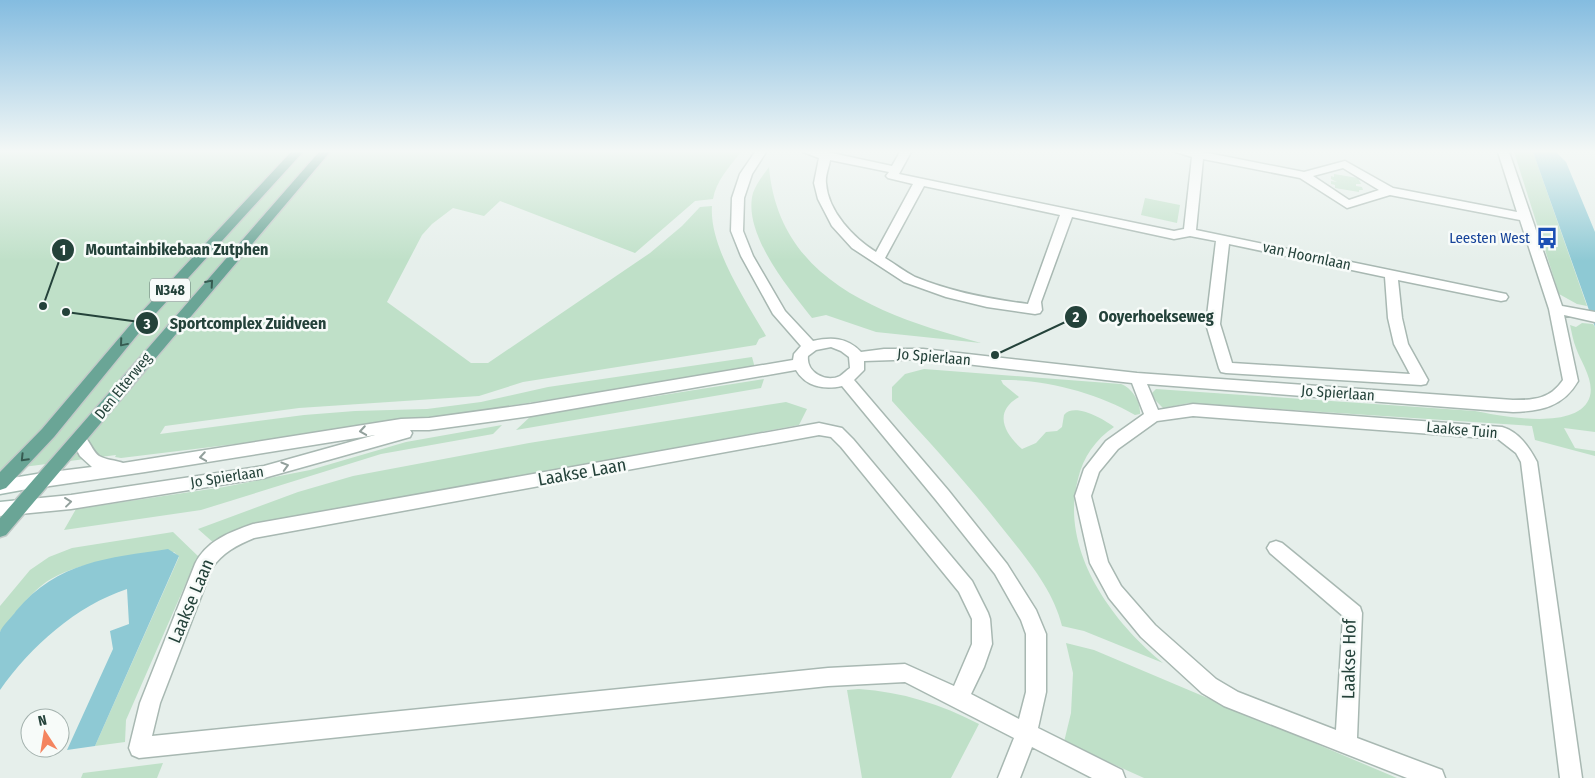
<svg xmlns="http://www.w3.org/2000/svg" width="1595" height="778" font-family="'Fira Sans Condensed',sans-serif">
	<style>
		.green { fill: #bfe0c8 }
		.water { fill: #8ec9d4 }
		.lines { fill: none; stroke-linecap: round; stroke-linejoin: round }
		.street-casing { stroke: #a8b8b2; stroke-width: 3 }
		.secondary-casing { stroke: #a4bbb3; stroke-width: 3 }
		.primary-casing { stroke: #c2cac8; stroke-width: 3 }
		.street { fill: #fff; fill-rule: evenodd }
		.secondary { fill: #fff; fill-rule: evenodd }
		.primary { fill: #6aa596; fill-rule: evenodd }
		.oneway { stroke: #365b51 }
		.oneway2 { stroke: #92a09c }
		.labels { text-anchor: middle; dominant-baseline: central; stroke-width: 5; stroke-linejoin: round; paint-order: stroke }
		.shield { fill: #f7fbf9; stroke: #637a73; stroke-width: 1 }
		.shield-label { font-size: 14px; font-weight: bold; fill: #24423a }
		.transit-label { font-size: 15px; fill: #164399; stroke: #f7fbf9; text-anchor: end }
		.street-label { font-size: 15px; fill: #24423a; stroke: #f7fbf9 }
		.near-street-label { font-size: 18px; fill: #24423a; stroke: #f7fbf9 }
		.leader { fill: none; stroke: #24423a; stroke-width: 2 }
		.callout-dot { fill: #24423a; stroke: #f7fbf9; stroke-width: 2 }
		.mark-label { font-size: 15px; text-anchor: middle; font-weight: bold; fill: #fff }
		.callout-label { font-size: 16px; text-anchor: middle; font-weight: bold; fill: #24423a; stroke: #f7fbf9; stroke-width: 5; stroke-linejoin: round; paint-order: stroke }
	</style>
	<rect width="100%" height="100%" fill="#e6efeb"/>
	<path class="green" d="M0 152H741C729 167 716 181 713 199L695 201 635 253 500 201 484 216 453 208 432 224 422 235 387 302 471 363H488L650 253 682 226 700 207 712 206C709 247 746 301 766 336L759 339 756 345 523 382 479 396 299 408 165 426 160 434 304 415 355 411 427 409 481 402 548 387 752 357 755 368 482 410 284 438 121 458 115 457 116 455 0 470Z
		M1514 152H1533L1587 306 1577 304 1559 294Z
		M769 167C779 283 885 316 981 343L876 332 826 315 812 318C789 289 742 233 753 193 756 184 763 175 769 167Z
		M1334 174 1358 178 1361 184H1356V186L1362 187 1363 190H1359V192L1335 188V185L1331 184V181L1337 182 1331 179V176L1334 177Z
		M1145 198 1180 205 1177 223 1141 215Z
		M1582 323 1593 324 1595 327V432L1564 428 1575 448 1595 451V456L1535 440 1532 426 1189 403 1163 408 1155 400 1152 393 1156 389 1475 411C1501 416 1580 432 1590 396 1594 380 1581 362 1576 348 1573 341 1572 333 1570 325L1576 327Z
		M924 369 1121 384C1132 388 1141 402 1140 414L1135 415C1098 393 1043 379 1001 380L1003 384 1019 397C993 412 1004 433 1022 449L1036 443 1046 432 1057 431 1062 427 1064 415C1074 402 1104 419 1114 427 1096 439 1083 457 1078 479 1059 549 1111 621 1163 663L1084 631 1062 626C1053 589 1026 558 1003 529 968 484 930 443 892 401V387L905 374Z
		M764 379 761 388 516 430 531 416Z
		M786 402 807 409 799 425 251 526 215 544 198 529 298 492 353 476 529 443Z
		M502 425 493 434 381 454 201 510 64 530 76 509 224 487 310 470 406 442Z
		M173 532 200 558 193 567 126 720 125 742 95 746 179 557 174 552C133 558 88 558 51 579 33 589 13 616 0 632V606L30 570 49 557 72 548Z
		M1066 643 1094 650 1397 778H1144L1064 742 1071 713 1073 673Z
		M859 689C902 692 941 704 979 724L951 778H862L847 690Z
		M163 763 157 778H81L83 773Z"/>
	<path class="water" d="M1533 152H1556L1566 162 1595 232V327Z
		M168 549 179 556 95 746 67 750 113 649 110 631 129 624 127 589C76 606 31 646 0 690 0 677 0 643 0 632 2 626 12 617 16 611 58 561 108 558 168 549Z"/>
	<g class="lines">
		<g class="street-casing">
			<path id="street" d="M755 152H766L752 174 744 198 743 231 753 256 785 311 813 341C831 337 847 337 861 352L884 349H923L1137 373 1513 400C1535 400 1550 399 1563 380L1549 309 1520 220 1390 195 1347 208 1300 178 1203 159 1196 230 1501 293 1506 294 1508 297 1506 300 1501 301 1398 280 1402 318 1408 344 1428 380 1426 384 1421 385 1226 373 1221 372 1219 368 1206 324 1216 241 1190 236 1174 239 1072 217 1041 302 1042 310 1040 313 1035 314 987 307 946 297 904 282 852 248 832 226 818 199 814 183 819 158 803 152H827L892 166 900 152H911L899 174 1174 231 1184 229 1192 157 1176 152H1203L1304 172 1345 161 1393 188 1517 212 1498 152H1509L1562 306 1595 312V322L1564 315 1578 381C1563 407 1541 411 1513 412L1147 384 1158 410 1193 404 1502 427C1519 432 1529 447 1537 462L1582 778H1560L1521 462 1516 453 1498 439 1193 416 1157 421 1118 449 1099 472 1091 496 1108 562 1121 586 1155 625 1216 679 1238 692 1336 730 1343 616 1270 553 1267 548 1270 543 1276 541 1282 543 1360 607 1362 613 1357 738 1442 770 1445 778H1407L1224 706 1202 693 1141 637 1109 598 1090 563 1075 496 1084 469 1106 441 1144 414 1132 383 923 359 864 361V370L854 380 948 490 1007 564 1036 610 1046 634V692L1038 728 1122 770 1125 778H1092L1032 747 1020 778H998L1014 738 905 682 828 686 139 758 132 755 129 748 140 703 195 564C206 541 230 532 253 524L819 423 842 428 853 439 972 581 988 613 990 619 992 644 984 667 971 694 1019 719 1026 692V634L1021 620 995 574 936 500 842 386C824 390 806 387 796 370L531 416 429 430H410L412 433 410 437 264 478 71 509 20 514 14 512 12 507 14 502 20 500 71 495 264 466 375 435 145 472 43 487 37 485 35 480 37 475 43 473 92 467 80 456 71 439 73 435C88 430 89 448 99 456 106 460 115 460 123 463L401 419 429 418 531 404 793 360 794 354 801 346 773 314 741 256 731 231 732 198 740 174ZM830 160 889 172 886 176 888 178 913 184 876 252C854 238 828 212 826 183 825 176 829 167 830 160ZM1343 168 1379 190 1349 200 1313 176ZM924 186 1060 215 1028 304C989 299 951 292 915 277 905 272 895 264 885 258ZM1229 244 1385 277 1388 318 1394 344 1410 374 1232 363 1220 324ZM831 347 841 351 849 357 850 368C847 370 843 374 840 376 825 383 806 372 808 356L816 350ZM819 435 831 437 841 447 959 592 972 619V644L954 686 905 664 828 668 152 736 160 703 212 568C222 553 237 545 254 538Z"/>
		</g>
		<g class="secondary-casing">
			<path id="secondary" d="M43 473 49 475 51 480 49 485 0 494V480Z
				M20 500 26 502 28 507 26 512 0 516V502Z"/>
		</g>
		<g class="primary-casing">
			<path id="primary" d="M291 152H303L147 323 54 437 6 488 0 490V472L42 429 137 317Z
				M319 152H330L6 535 0 537V518Z"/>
		</g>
		<use href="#street" class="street"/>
		<use href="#secondary" class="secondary"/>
		<use href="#primary" class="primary"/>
	</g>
	<defs><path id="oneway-chevron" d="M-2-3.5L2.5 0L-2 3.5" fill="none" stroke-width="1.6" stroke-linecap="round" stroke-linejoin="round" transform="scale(1.25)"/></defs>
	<g class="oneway">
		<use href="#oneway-chevron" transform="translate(210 283) rotate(-49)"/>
		<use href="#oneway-chevron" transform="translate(123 343) rotate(130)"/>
		<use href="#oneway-chevron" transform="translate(24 458) rotate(134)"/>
	</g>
	<g class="oneway2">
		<use href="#oneway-chevron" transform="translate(363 431) rotate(171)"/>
		<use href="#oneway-chevron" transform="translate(203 457) rotate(171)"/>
		<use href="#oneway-chevron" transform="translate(285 466) rotate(-16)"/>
		<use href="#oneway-chevron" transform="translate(68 502) rotate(-7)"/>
	</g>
	<linearGradient id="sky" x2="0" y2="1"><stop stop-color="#84bce0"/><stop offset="0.58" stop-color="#f4f8f6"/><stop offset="1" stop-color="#f4f8f6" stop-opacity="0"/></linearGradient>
	<rect width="1595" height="261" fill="url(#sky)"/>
	<defs>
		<g id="bus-bare" transform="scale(1.725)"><path d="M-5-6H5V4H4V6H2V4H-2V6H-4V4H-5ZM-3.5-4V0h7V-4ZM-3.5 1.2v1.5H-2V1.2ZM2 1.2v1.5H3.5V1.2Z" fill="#1a4fb4" stroke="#f7fbf9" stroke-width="2.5" paint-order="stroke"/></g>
	</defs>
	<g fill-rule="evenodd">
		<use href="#bus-bare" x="1547" y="238"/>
	</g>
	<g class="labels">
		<rect class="shield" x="150" y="278.5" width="40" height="23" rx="4"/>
		<g class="shield-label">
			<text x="170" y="290">N348</text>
		</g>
		<g class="transit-label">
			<text x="1530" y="238">Leesten West</text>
		</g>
		<g class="street-label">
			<text transform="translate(1307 256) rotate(12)">van Hoornlaan</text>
			<text transform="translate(934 357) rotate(5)">Jo Spierlaan</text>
			<text transform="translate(123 386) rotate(-51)">Den Elterweg</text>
			<text transform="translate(1338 393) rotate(4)">Jo Spierlaan</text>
			<text transform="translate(1462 430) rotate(5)">Laakse Tuin</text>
			<text transform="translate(227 477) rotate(-9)">Jo Spierlaan</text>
		</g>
		<g class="near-street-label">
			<text transform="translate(582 472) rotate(-10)">Laakse Laan</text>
			<text transform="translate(191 601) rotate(-67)">Laakse Laan</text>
			<text transform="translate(1349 659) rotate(-89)">Laakse Hof</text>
		</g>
	</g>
	<path class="leader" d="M43 306L63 250M995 355L1076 317M66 312L147 323"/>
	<g class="callout-dot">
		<circle cx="43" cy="306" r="5"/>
		<circle cx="995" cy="355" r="5"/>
		<circle cx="66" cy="312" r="5"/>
		<circle cx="63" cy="250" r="12"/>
		<circle cx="1076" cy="317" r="12"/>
		<circle cx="147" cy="323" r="12"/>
	</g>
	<g class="mark-label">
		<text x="63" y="255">1</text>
		<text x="1076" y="322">2</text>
		<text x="147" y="329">3</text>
	</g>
	<g class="callout-label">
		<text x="177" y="255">Mountainbikebaan Zutphen</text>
		<text x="1156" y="322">Ooyerhoekseweg</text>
		<text x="248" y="329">Sportcomplex Zuidveen</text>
	</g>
	<g transform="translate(45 733) rotate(348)"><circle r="24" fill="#f7fbf9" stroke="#a3b1ad"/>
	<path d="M0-4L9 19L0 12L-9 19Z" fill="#f4845f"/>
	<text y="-8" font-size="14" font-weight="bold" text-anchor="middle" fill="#24423a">N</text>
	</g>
</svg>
